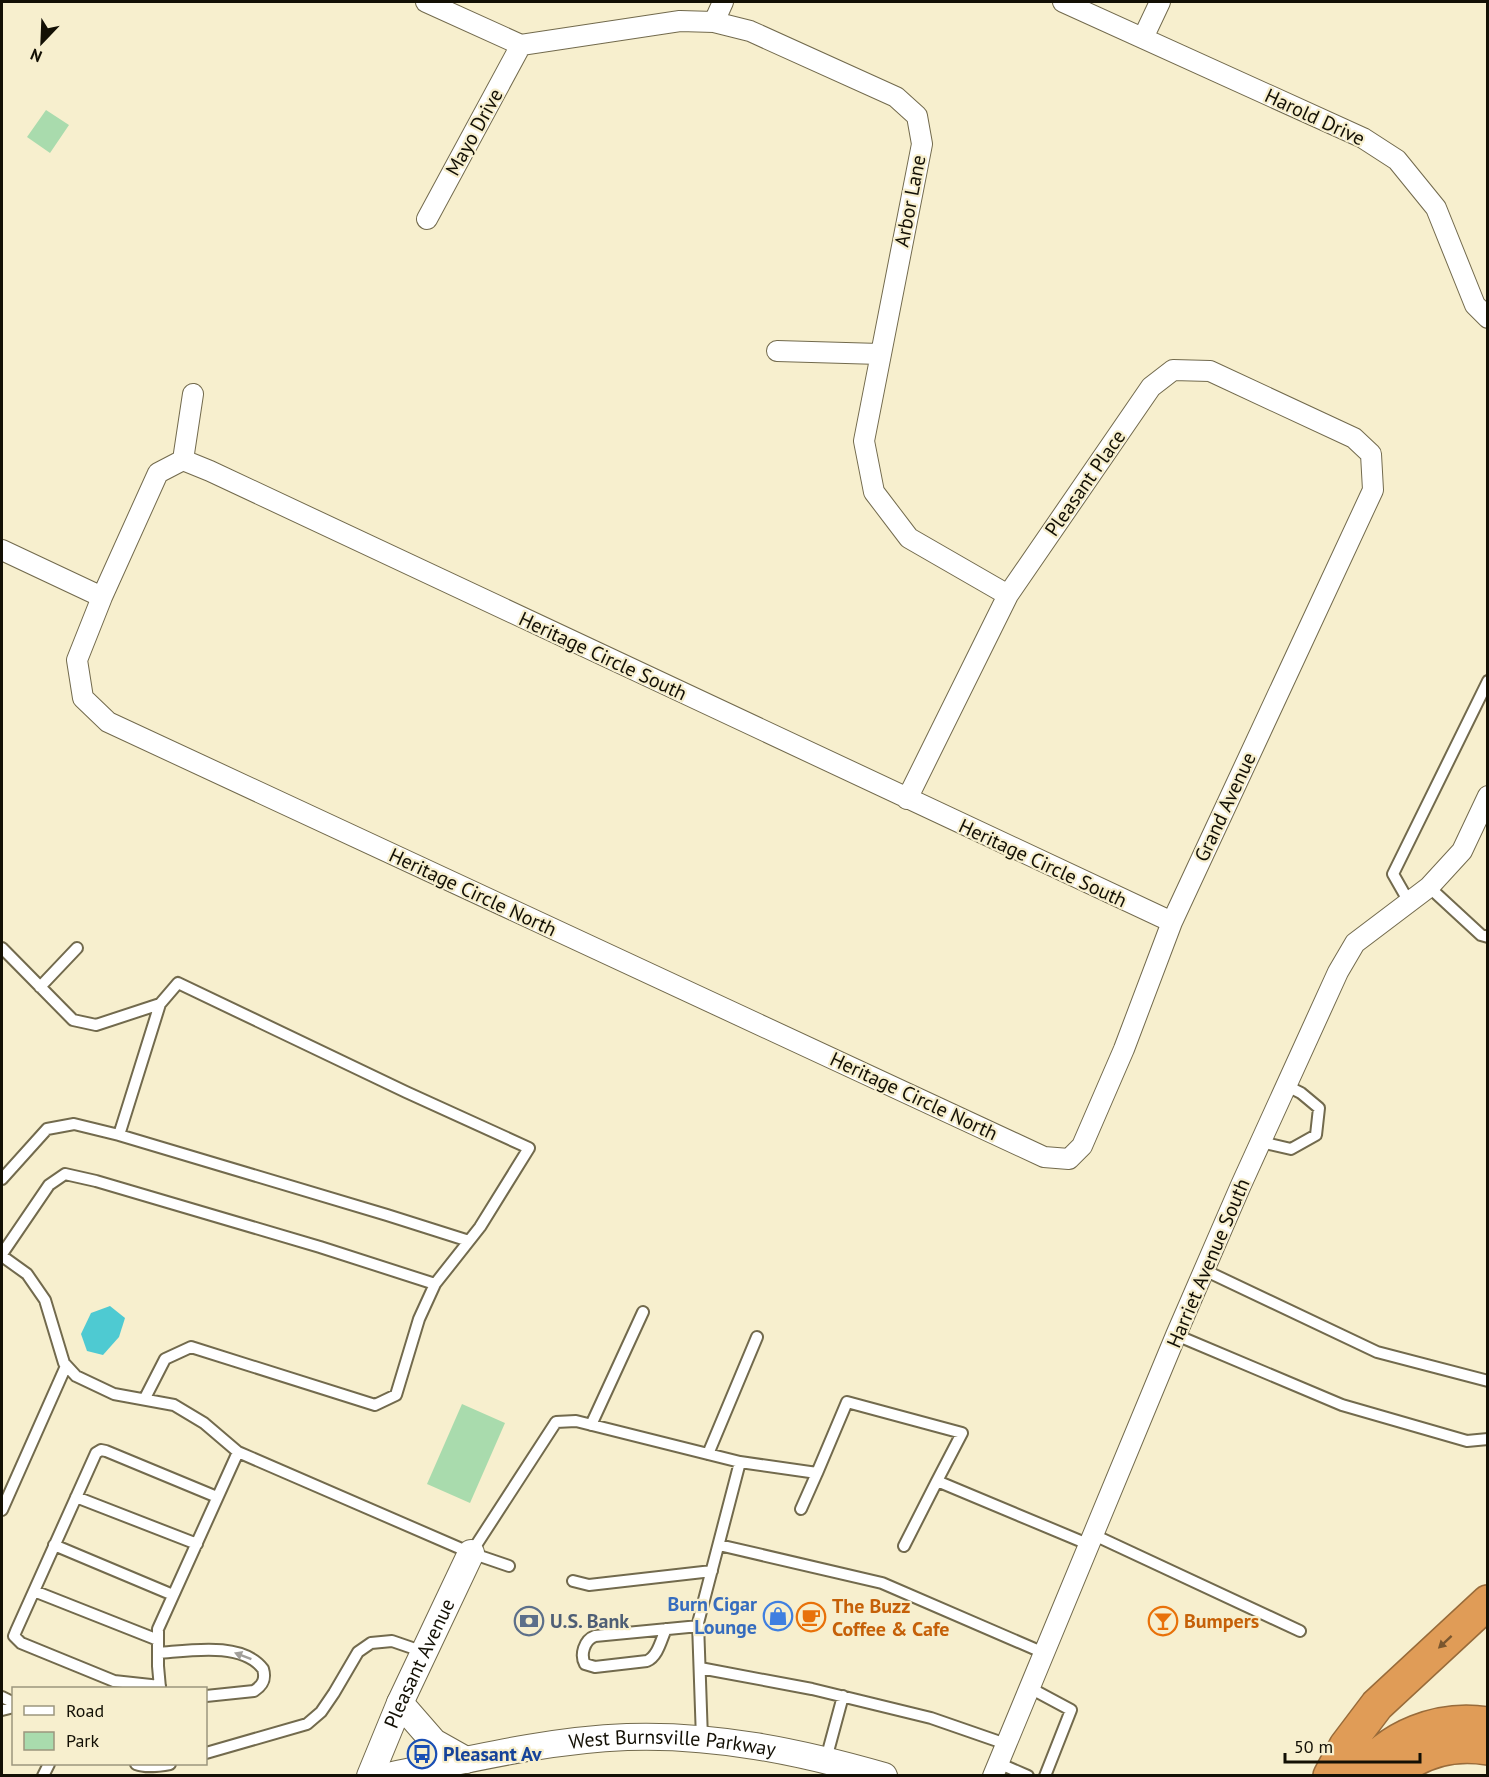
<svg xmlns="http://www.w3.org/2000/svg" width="1489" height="1777" font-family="'PT Sans',sans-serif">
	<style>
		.green { fill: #a9dbad }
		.water { fill: #4ecad2 }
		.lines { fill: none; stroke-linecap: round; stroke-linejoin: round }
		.service-casing { stroke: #726a4d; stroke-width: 14 }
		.minor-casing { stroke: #726a4d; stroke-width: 22 }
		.tertiary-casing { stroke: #726a4d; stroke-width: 28 }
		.motorway-casing { stroke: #986b3a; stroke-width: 36 }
		.service { stroke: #fff; stroke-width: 10 }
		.minor { stroke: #fff; stroke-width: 20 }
		.tertiary { stroke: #fff; stroke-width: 26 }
		.motorway { stroke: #e09c57; stroke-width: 33 }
		.oneway { fill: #7a562e }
		.oneway2 { fill: #a19f9b }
		.labels { text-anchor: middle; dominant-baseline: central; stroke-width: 4.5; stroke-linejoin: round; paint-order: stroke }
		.street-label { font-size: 20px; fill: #131005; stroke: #f7efce }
		.shop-label { font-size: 20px; font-weight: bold; fill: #366cbe; stroke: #f7efce; text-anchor: end }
		.food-label { font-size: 20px; font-weight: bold; fill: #c56008; stroke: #f7efce; text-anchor: start }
		.service-label { font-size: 20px; font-weight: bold; fill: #4e5e75; stroke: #f7efce; text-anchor: start }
		.transit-label { font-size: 20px; font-weight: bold; fill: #164399; stroke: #f7efce; text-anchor: start }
	</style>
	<rect width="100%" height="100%" fill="#f7efce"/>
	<path class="green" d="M46 110 69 125 50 153 27 137Z
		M462 1404 505 1423 470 1503 427 1484Z"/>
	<path class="water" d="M110 1306 125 1318 119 1337 103 1355 87 1351 81 1334 91 1313Z"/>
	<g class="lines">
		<g class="service-casing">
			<path id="service" d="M1429 887 1481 935 1488 937
				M1409 902 1393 874 1488 681
				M2 948 73 1020 96 1025 160 1004 178 983 406 1092 529 1148 480 1227 435 1284 419 1319 396 1395 375 1405 191 1347 165 1359 145 1398
				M40 987 77 948
				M119 1135 160 1004
				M1261 1142 1291 1149 1316 1135 1319 1108 1301 1093 1287 1086
				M2 1179 47 1129 74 1124 119 1135 387 1215 469 1241
				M2 1254 49 1185 65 1174 96 1181 320 1247 435 1284
				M2 1256 27 1274 45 1300 64 1363 76 1376 114 1394 174 1405 204 1423 238 1452 471 1553 509 1566
				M1204 1270 1377 1352 1488 1381
				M1176 1335 1342 1405 1467 1441 1488 1439
				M591 1425 643 1312
				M708 1454 757 1337
				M76 1497 197 1544
				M801 1509 817 1473
				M2 1510 66 1366
				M1094 1535 1300 1631
				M54 1545 173 1595
				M719 1545 882 1583 1044 1653
				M904 1546 937 1481
				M471 1553 556 1422 576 1421 740 1462
				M573 1581 589 1585 712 1571
				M34 1591 158 1640
				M666 1629C661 1640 658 1656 647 1661L595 1667 585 1664C580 1655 584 1640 595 1636L699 1626
				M158 1653C188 1651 242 1641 263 1669 266 1679 263 1685 254 1691L206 1696
				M700 1668 812 1689 931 1718 1006 1744
				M160 1686 114 1681 21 1643 14 1636 16 1631 96 1453 101 1450 106 1451 217 1497
				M160 1688 158 1666V1629L238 1452
				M1030 1688 1071 1710 1045 1776
				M2 1697 14 1703
				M2 1710 14 1707
				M702 1739 698 1623 740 1462 817 1473 847 1402 962 1433 937 1481 1090 1545
				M206 1753 307 1724 321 1712 334 1693 358 1652 371 1643 392 1641 424 1652
				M826 1759 843 1696
				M998 1763 1028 1776
				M136 1764C146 1768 159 1766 170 1764
				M43 1776 49 1764"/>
		</g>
		<g class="minor-casing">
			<path id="minor" d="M426 2 521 45 680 21 714 22 750 31 896 97 917 116 922 144 864 441 874 492 909 538 1008 595
				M1063 2 1363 138 1397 160 1436 208 1475 305 1488 318
				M714 22 723 2
				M1143 38 1160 2
				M427 219 521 45
				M777 351 880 354
				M183 460 193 394
				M2 550 102 597
				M907 799 1008 595 1151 387 1173 370 1210 371 1354 438 1371 454 1373 490 1172 922 1124 1049 1082 1146 1069 1159 1044 1157 108 722 83 698 77 660 102 597 158 473 183 460 210 471 1172 922
				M993 1776 1176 1335 1241 1185 1338 972 1355 943 1429 887 1462 851 1488 796"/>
		</g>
		<g class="tertiary-casing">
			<g id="tertiary">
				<path d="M400 1703 434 1742 466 1760"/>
				<path id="s1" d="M370 1776 400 1703 471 1553"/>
				<path id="s2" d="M388 1776C467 1760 547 1740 627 1737 715 1734 801 1752 884 1776"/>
			</g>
		</g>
		<g class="motorway-casing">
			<path id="motorway" d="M1330 1776 1346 1746 1377 1705 1488 1602
				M1360 1776C1388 1736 1440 1716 1488 1724
				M1391 1776C1419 1751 1451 1742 1488 1748"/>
		</g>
		<use href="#service" class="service"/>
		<use href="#minor" class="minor"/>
		<use href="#tertiary" class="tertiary"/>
		<use href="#motorway" class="motorway"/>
	</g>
	<defs><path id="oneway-solid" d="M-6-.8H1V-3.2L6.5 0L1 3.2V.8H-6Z" transform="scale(1.5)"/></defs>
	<use class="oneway" href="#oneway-solid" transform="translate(1445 1642) rotate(137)"/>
	<use class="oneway2" href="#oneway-solid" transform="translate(243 1656) rotate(-159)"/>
	<defs>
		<g id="shop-ring" transform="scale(1.5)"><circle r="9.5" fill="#f7efce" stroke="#3f7fe0" stroke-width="1.5"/><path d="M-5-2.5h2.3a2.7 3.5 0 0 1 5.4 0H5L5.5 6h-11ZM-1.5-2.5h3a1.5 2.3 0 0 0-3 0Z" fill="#3f7fe0"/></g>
		<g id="cafe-ring" transform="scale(1.5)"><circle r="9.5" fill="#f7efce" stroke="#e8710a" stroke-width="1.5"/><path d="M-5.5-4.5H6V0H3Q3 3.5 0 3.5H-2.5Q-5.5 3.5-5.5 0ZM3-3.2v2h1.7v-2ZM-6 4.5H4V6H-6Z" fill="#e8710a"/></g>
		<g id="bank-ring" transform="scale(1.5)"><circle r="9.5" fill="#f7efce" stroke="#5c6f8a" stroke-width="1.5"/><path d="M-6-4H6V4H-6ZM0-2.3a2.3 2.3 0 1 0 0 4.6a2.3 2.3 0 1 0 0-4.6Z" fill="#5c6f8a"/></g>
		<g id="bar-ring" transform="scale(1.5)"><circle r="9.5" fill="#f7efce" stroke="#e8710a" stroke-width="1.5"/><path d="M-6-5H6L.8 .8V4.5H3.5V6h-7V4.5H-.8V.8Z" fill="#e8710a"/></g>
		<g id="bus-ring" transform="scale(1.5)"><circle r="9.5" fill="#f7efce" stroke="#1a4fb4" stroke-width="1.5"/><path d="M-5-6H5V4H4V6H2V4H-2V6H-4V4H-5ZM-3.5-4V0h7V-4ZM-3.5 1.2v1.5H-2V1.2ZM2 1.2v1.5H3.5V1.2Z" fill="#1a4fb4"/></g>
	</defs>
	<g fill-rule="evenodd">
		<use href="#shop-ring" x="778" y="1616"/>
		<use href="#cafe-ring" x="811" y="1617"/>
		<use href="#bank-ring" x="529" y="1621"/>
		<use href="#bar-ring" x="1163" y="1621"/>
		<use href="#bus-ring" x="422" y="1754"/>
	</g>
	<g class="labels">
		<g class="street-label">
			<text transform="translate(1315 117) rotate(25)">Harold Drive</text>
			<text transform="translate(474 132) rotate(-61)">Mayo Drive</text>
			<text transform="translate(910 201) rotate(-79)">Arbor Lane</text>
			<text transform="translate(1085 483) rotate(-55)">Pleasant Place</text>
			<text transform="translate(603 656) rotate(25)">Heritage Circle South</text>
			<text transform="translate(1225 807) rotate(-65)">Grand Avenue</text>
			<text transform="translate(1043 863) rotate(25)">Heritage Circle South</text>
			<text transform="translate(473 892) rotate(25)">Heritage Circle North</text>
			<text transform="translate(914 1096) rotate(25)">Heritage Circle North</text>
			<text transform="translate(1208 1263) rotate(-67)">Harriet Avenue South</text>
			<text stroke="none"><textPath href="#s1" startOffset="123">Pleasant Avenue</textPath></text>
			<text stroke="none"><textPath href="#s2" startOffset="288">West Burnsville Parkway</textPath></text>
		</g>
		<g class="shop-label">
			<text x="757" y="1604">Burn Cigar<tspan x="757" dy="23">Lounge</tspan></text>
		</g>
		<g class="food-label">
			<text x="832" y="1606">The Buzz<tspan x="832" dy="23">Coffee &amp; Cafe</tspan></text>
			<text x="1184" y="1621">Bumpers</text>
		</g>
		<g class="service-label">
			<text x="550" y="1621">U.S. Bank</text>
		</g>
		<g class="transit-label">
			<text x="443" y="1754">Pleasant Av</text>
		</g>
	</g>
	<rect width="1489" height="1777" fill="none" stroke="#131005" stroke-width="6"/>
	<rect x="12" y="1687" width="195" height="78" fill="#f7efce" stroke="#9c967e" stroke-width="1.5"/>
	<rect x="24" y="1706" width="30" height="9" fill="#ffffff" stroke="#9c967e" stroke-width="1.5"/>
	<text x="66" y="1717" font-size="18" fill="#131005">Road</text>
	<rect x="24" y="1732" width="30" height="18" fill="#a9dbad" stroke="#9c967e" stroke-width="1.5"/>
	<text x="66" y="1747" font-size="18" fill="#131005">Park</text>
	<g transform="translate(42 42) rotate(203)" stroke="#f7efce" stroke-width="4.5" paint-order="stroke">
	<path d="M0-4.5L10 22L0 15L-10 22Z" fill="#131005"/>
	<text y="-9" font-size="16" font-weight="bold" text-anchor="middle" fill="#131005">N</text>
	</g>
	<path d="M1285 1753v9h135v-9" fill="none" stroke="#131005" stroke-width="3"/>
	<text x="1294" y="1753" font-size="18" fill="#131005" stroke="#f7efce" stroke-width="4.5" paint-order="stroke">50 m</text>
</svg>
